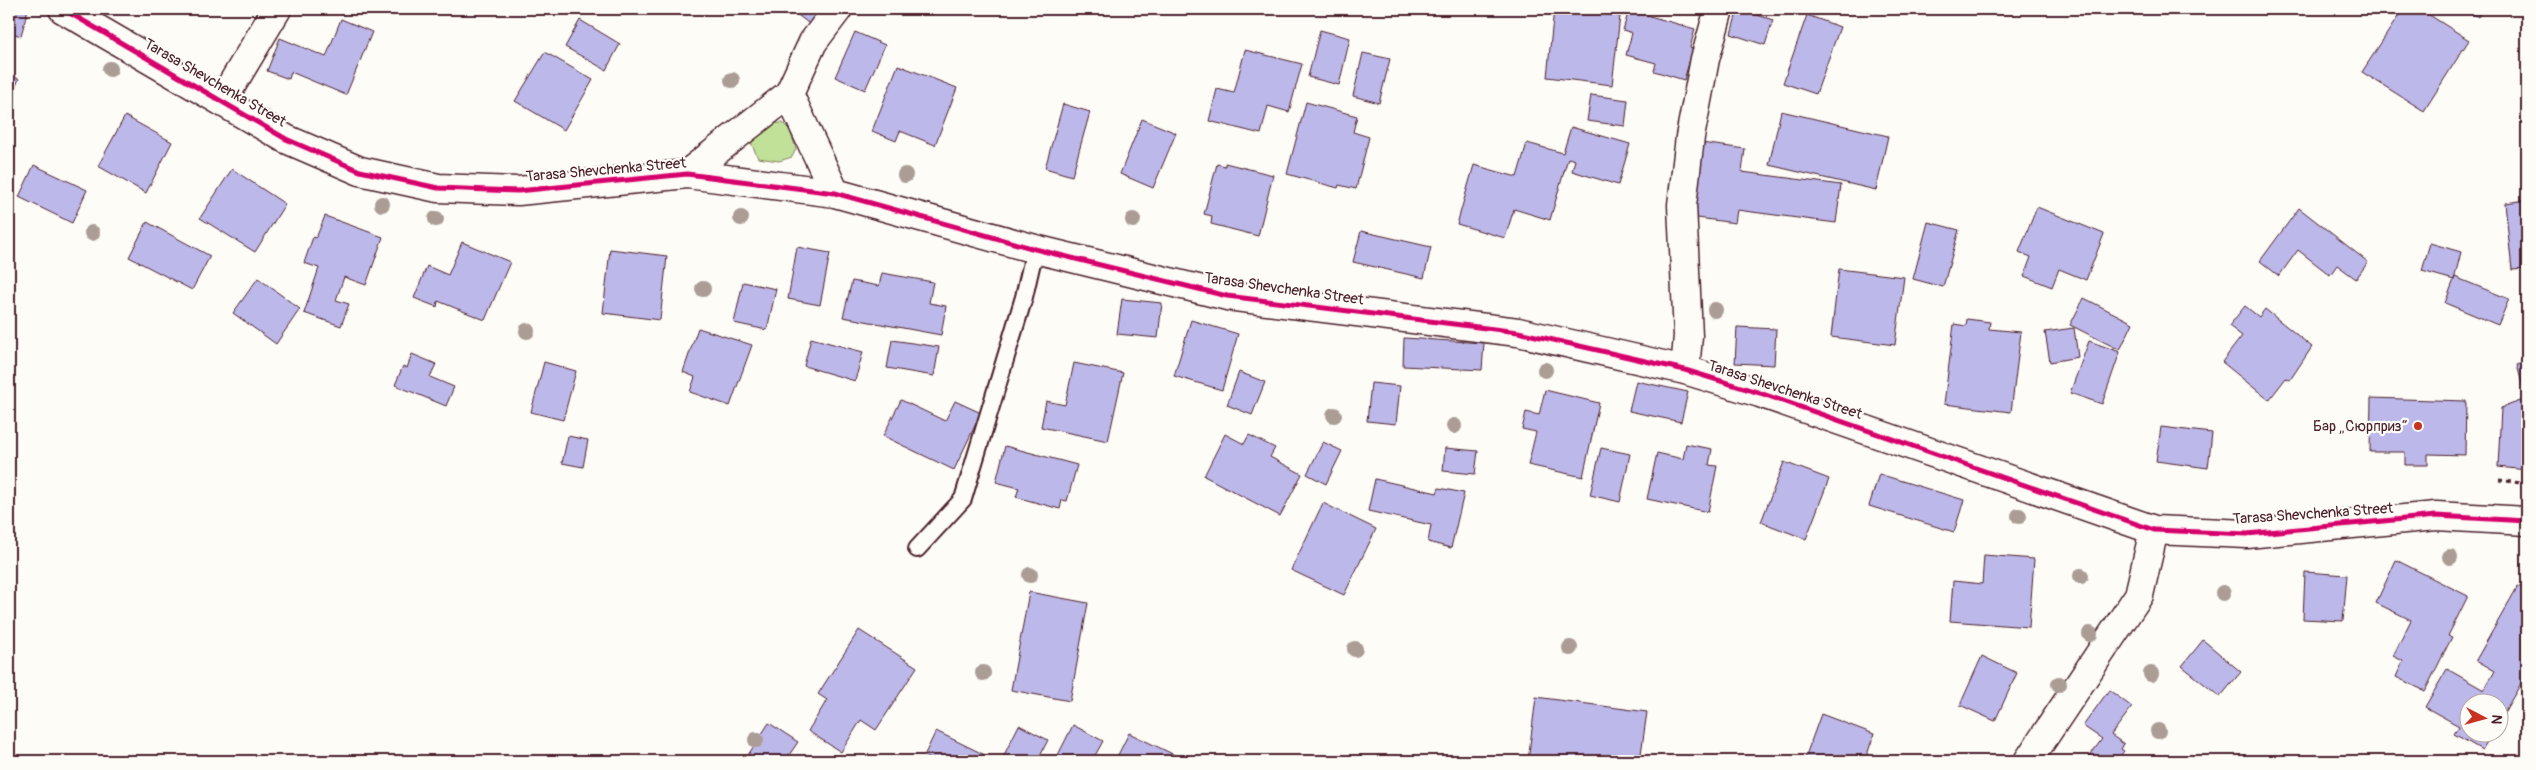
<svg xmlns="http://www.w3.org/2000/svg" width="2536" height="770" font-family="Pangolin,sans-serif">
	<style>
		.grass { fill: #c1e199; stroke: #868062 }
		.building { fill: #bcb8e9; stroke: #4a1f2b }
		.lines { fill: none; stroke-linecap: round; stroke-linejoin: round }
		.service-casing { stroke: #4a1f2b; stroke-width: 20 }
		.minor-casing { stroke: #4a1f2b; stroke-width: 31 }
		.path { stroke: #4a1f2b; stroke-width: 3; stroke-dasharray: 4 4; stroke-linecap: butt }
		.service { stroke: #fdfcf7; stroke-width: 16 }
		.minor { stroke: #fdfcf7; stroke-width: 28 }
		.cycleway-casing { stroke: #fdfcf7; stroke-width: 8 }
		.cycleway { stroke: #d6006c; stroke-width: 5 }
		.tree { fill: #ab9d96 }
		.poi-dot { fill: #c8321e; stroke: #fdfcf7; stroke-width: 2 }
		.labels { text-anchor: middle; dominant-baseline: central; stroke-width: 4.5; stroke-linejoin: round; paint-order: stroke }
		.street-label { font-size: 15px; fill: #4a1f2b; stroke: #fdfcf7 }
		.poi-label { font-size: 15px; fill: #4a1f2b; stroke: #fdfcf7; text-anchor: end }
	</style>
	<rect width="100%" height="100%" fill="#fdfcf7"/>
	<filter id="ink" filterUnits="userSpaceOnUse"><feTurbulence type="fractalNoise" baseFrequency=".02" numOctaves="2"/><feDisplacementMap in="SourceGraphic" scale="10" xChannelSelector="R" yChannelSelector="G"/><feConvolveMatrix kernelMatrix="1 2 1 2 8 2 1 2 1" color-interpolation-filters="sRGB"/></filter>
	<g filter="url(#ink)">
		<path class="grass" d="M783 123 790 130 796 149 792 157 779 161 758 158 752 145 751 132 760 124Z"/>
		<path class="building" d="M9 9H28L21 36 9 32Z
			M790 9H826L812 26Z
			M1554 9 1620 16 1612 85 1547 77Z
			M1738 9 1773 20 1765 45 1731 34Z
			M2403 9H2420L2469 40 2424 111 2362 72Z
			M2466 9H2483L2478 17Z
			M1629 10 1695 29 1690 48 1693 49 1684 80 1654 71 1656 63 1626 55 1632 33 1623 30Z
			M1807 15 1840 27 1816 94 1783 83Z
			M341 19 372 32 346 95 291 72 289 79 267 71 280 38 326 57Z
			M580 20 620 44 606 70 565 47Z
			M1320 30 1350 38 1339 85 1308 77Z
			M855 32 885 45 865 90 835 77Z
			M1245 50 1302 64 1289 112 1268 106 1261 134 1209 121 1217 89 1234 93Z
			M545 52 593 80 564 130 515 101Z
			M1363 53 1390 59 1379 103 1353 96Z
			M898 65 957 88 935 145 900 131 896 141 872 131Z
			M9 74 19 79 9 102Z
			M1591 95 1628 100 1625 126 1587 121Z
			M1306 102 1357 116 1353 132 1369 137 1356 189 1339 185 1338 188 1287 174Z
			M1063 104 1090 112 1072 176 1045 168Z
			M1781 111 1888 136 1876 190 1769 165Z
			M125 116 172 142 146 193 98 166Z
			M1142 119 1176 133 1153 188 1120 174Z
			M1571 127 1630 144 1618 185 1572 171 1575 160 1568 158 1550 220 1514 209 1505 238 1457 224 1474 165 1517 177 1527 143 1563 153Z
			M1701 143 1745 149 1742 172 1841 185 1836 223 1737 210 1735 223 1690 217Z
			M1225 163 1273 175 1258 236 1211 224 1212 216 1204 214 1217 164 1225 166Z
			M34 165 87 190 72 223 19 197Z
			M232 169 285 204 255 252 200 218Z
			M2527 200V269L2512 270 2505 203Z
			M2037 207 2104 234 2086 280 2059 269 2052 287 2024 276 2031 257 2019 252Z
			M2299 208 2368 262 2356 279 2337 265 2330 275 2298 250 2279 276 2260 261Z
			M325 216 383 237 366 285 344 277 336 300 349 304 341 326 304 313 319 268 304 263 313 237 316 238Z
			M147 222 210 256 192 290 129 257Z
			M1928 222 1959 230 1943 287 1913 279Z
			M1361 231 1431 247 1424 278 1353 262Z
			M462 242 510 262 485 320 438 301 437 307 414 298 427 266 448 275Z
			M2430 243 2461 252 2454 280 2422 271Z
			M797 247 830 253 820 305 788 299Z
			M610 249 667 256 660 320 603 313Z
			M1839 269 1904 277 1895 345 1831 337Z
			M882 273 933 282 929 303 946 306 941 335 843 317 852 281 879 286Z
			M2455 277 2509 299 2498 325 2445 303Z
			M258 278 300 309 276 344 233 313Z
			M743 282 776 289 767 330 734 323Z
			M2084 298 2133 323 2120 350 2070 325Z
			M1122 299 1162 303 1158 338 1117 334Z
			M2245 306 2259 317 2265 309 2312 347 2290 380 2286 378 2269 400 2222 362 2242 336 2229 326Z
			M1967 319 1990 322 1989 329 2021 332 2011 412 1944 404 1954 324 1966 326Z
			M1191 320 1238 334 1222 390 1174 376Z
			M1737 327 1776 329 1774 365 1735 363Z
			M698 328 752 345 730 406 690 392 695 377 683 372Z
			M2074 328 2078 357 2050 362 2045 332Z
			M811 338 863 352 855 381 804 366Z
			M1404 338 1484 343 1482 370 1403 366Z
			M892 340 939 347 934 376 887 368Z
			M2089 341 2120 352 2102 404 2070 393Z
			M412 354 436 364 430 377 454 387 446 406 395 385 403 366 407 368Z
			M544 362 576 371 563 420 531 412Z
			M2527 362V470L2498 467 2501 408 2526 399 2517 365Z
			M1074 363 1123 373 1108 441 1041 427 1046 401 1065 405Z
			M1239 372 1265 382 1252 415 1227 405Z
			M1636 381 1688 392 1681 422 1629 411Z
			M1371 383 1400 386 1396 424 1367 421Z
			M1545 390 1599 403 1583 477 1528 465 1536 432 1522 429 1526 412 1539 415Z
			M2371 398 2466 401 2465 455 2428 454V465H2405V452H2370Z
			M901 400 945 421 955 401 981 413 954 470 883 436Z
			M2161 427 2212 433 2208 468 2156 461Z
			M1225 434 1244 444 1249 435 1275 448 1270 457 1302 474 1280 516 1204 476Z
			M568 436 588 440 583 467 562 463Z
			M1323 442 1342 451 1326 484 1307 474Z
			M1686 444 1712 449 1709 465 1717 466 1708 512 1647 499 1657 453 1683 459Z
			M1005 446 1077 465 1067 501 1062 500 1060 509 1016 497 1019 488 996 482Z
			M1445 448 1478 451 1475 474 1443 471Z
			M1601 448 1630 454 1620 502 1590 495Z
			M1784 462 1829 479 1806 539 1761 522Z
			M1879 474 1964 500 1954 532 1869 506Z
			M1375 479 1437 493 1439 488 1464 493 1451 548 1428 542 1431 525 1368 511Z
			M1323 503 1376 529 1344 595 1291 570Z
			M1984 555 2034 559 2029 627 1950 621 1953 581 1982 584Z
			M2396 560 2468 596 2448 636 2452 637 2425 691 2396 677 2403 661 2393 656 2411 620 2376 603Z
			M2305 572 2347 575 2343 621 2303 619Z
			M2518 586 2527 591V673L2498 723V702H2468V732H2493L2482 750 2454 734 2459 726 2425 707 2447 669 2484 690 2495 671 2476 660Z
			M1029 592 1088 603 1070 701 1011 690Z
			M859 630 917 667 876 730 861 720 841 752 808 731 827 700 818 694Z
			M2203 640 2241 672 2220 697 2182 666Z
			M1982 656 2017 673 1995 721 1960 705Z
			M2109 690 2132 707 2111 735 2124 744 2121 749 2124 751 2116 761H2086L2102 739 2083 726Z
			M1536 697 1647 712 1640 761H1528Z
			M1821 714 1874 734 1865 761H1804Z
			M769 723 798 742 785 761H744Z
			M1019 725 1048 740 1037 761H1001Z
			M1073 725 1103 741 1092 761H1055Z
			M936 731 987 756 985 761H935L924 756Z
			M1129 733 1183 759 1182 761H1115Z"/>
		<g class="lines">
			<g class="service-casing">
				<path id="service" d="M917 549 963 499 1024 297 1035 249"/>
			</g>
			<g class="minor-casing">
				<path id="minor" d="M63 9 286 139 360 171 438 188 518 191 687 174 835 193 1035 249 1227 296 1518 332 1685 370 1760 393 2154 530 2247 534 2436 516 2527 521
					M789 94 835 193
					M222 101 277 9
					M687 174 789 94 813 42 838 9
					M1685 370 1688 336 1682 205 1690 137 1705 59 1719 9
					M2028 761 2139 595 2154 530"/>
			</g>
			<path class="path" d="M2499 480 2527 484"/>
			<use href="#service" class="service"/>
			<use href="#minor" class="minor"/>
			<g class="cycleway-casing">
				<path id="cycleway" d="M63 9 286 139 360 171 438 188 518 191 687 174 835 193 1035 249 1227 296 1518 332 1685 370 1760 393 2154 530 2247 534 2436 516 2527 521"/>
			</g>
			<use href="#cycleway" class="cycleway"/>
		</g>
		<g class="tree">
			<circle cx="110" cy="69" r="8"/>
			<circle cx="732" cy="80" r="8"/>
			<circle cx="905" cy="175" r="8"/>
			<circle cx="382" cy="204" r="8"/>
			<circle cx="741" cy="218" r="8"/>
			<circle cx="436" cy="219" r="8"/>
			<circle cx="1133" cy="220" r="8"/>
			<circle cx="92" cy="233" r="8"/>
			<circle cx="703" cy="289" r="8"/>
			<circle cx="1715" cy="310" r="8"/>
			<circle cx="527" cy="331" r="8"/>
			<circle cx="1545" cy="370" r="8"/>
			<circle cx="1334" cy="415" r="8"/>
			<circle cx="1454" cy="426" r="8"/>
			<circle cx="2019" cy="516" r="8"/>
			<circle cx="2450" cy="557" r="8"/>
			<circle cx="1030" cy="575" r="8"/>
			<circle cx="2081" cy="576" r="8"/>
			<circle cx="2223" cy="593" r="8"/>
			<circle cx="2090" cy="634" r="8"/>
			<circle cx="1570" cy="648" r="8"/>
			<circle cx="1355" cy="649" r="8"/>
			<circle cx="983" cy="673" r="8"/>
			<circle cx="2151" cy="674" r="8"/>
			<circle cx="2059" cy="684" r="8"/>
			<circle cx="2158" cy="731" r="8"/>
			<circle cx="756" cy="740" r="8"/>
		</g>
	</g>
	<circle class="poi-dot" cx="2418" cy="426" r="5"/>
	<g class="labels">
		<g class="street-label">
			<text transform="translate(215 83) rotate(30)">Tarasa Shevchenka Street</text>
			<text transform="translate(606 170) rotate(-5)">Tarasa Shevchenka Street</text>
			<text transform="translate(1284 289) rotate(8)">Tarasa Shevchenka Street</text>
			<text transform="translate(1785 390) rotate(18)">Tarasa Shevchenka Street</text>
			<text transform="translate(2313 514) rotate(-4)">Tarasa Shevchenka Street</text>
		</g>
		<g class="poi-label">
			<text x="2408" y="426">Бар „Сюрприз“</text>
		</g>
	</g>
	<rect width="2536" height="770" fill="none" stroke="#fdfcf7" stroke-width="30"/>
	<rect x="15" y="15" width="2506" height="740" fill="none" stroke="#4a1f2b" stroke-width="2" filter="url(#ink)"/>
	<g transform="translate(2484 718) rotate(96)"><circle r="24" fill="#fdfcf7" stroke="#b5a4a5"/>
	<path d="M0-4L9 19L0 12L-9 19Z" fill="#c8321e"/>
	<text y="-8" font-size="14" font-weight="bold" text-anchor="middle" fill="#4a1f2b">N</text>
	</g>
</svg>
